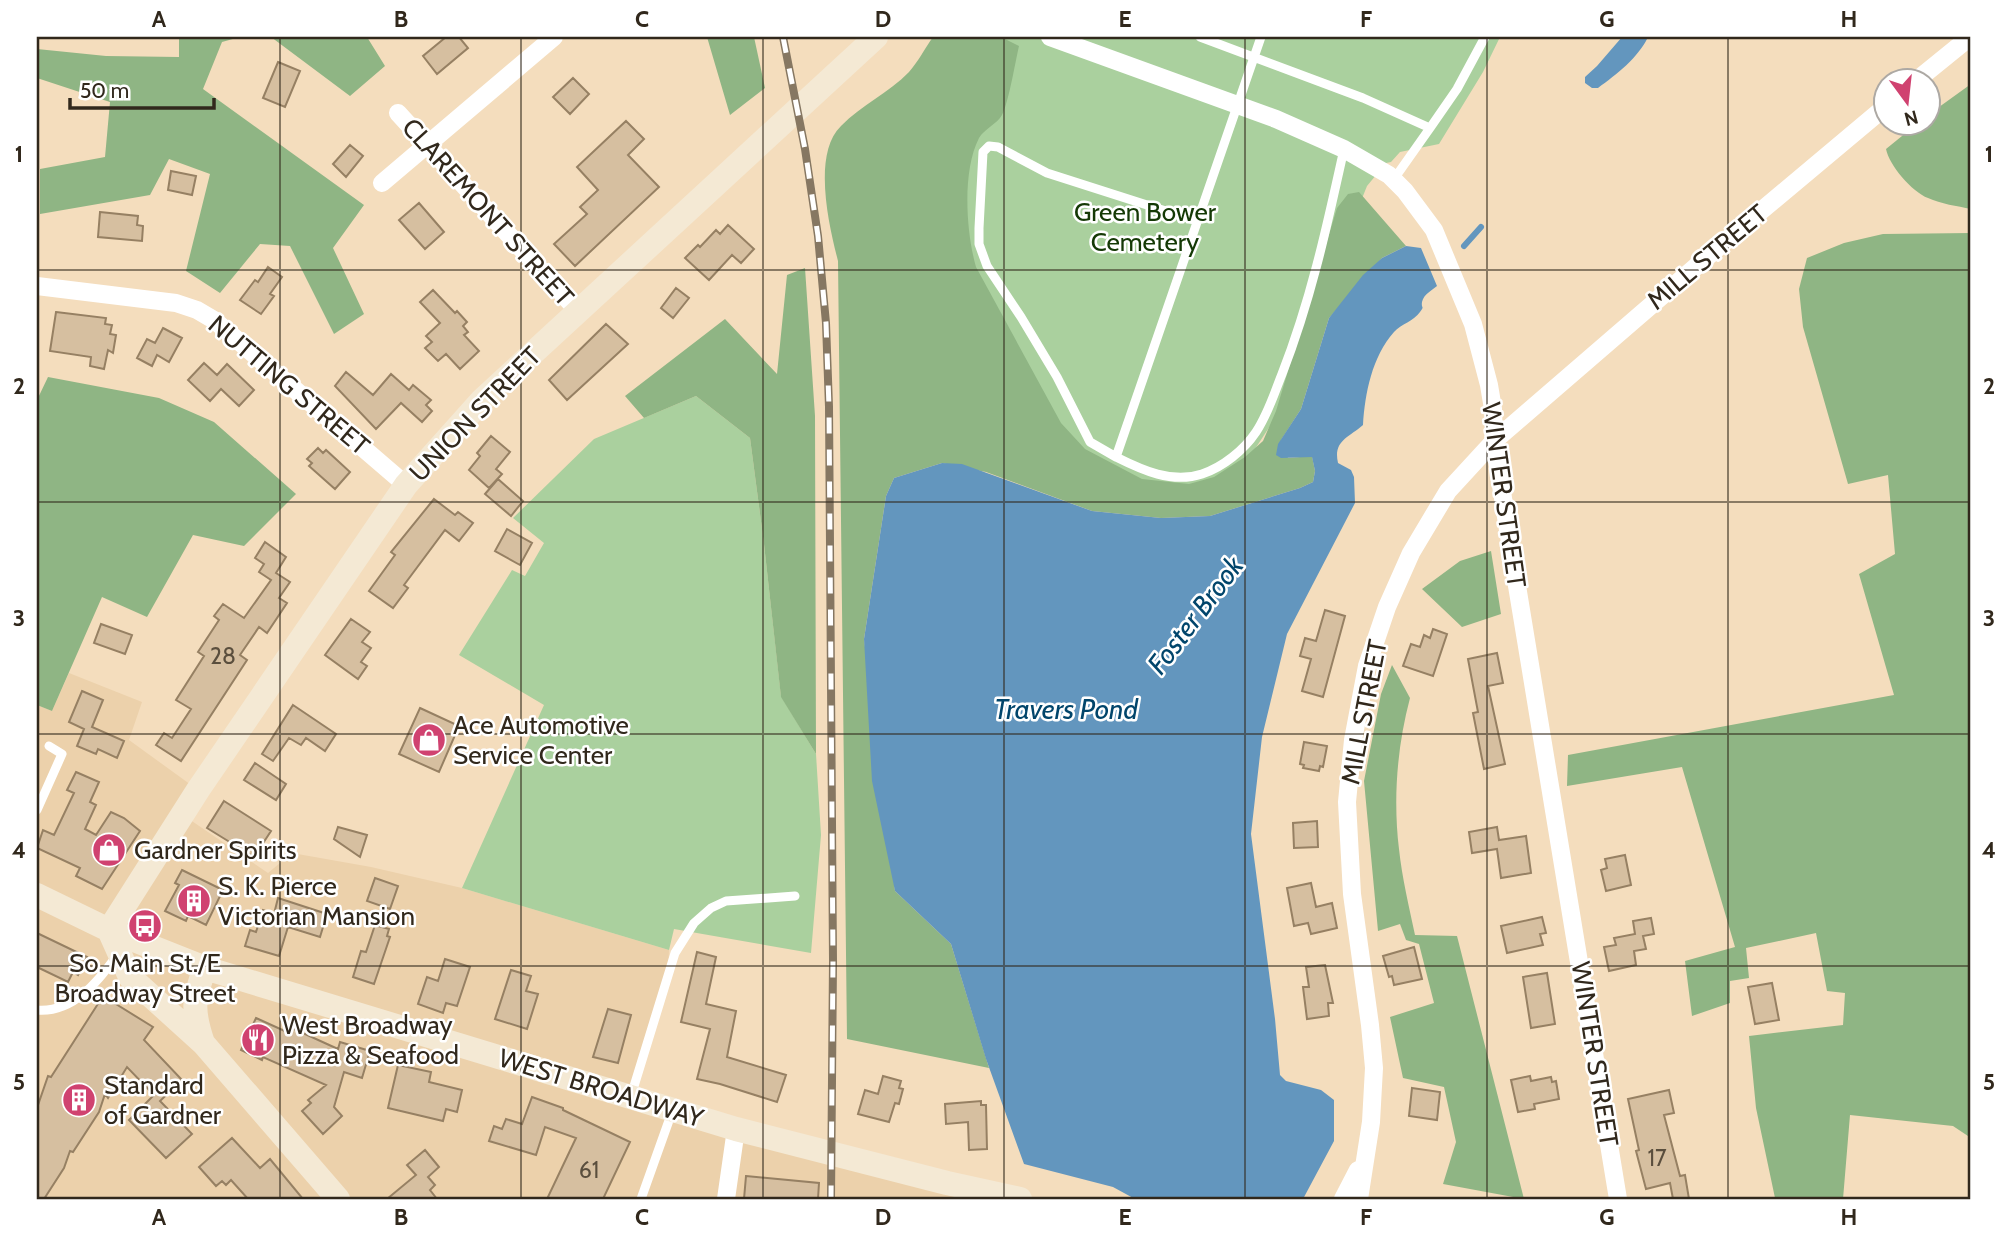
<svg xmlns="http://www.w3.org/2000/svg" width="2008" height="1236" font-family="Cabin,sans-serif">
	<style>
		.built { fill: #ecd1ab }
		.green { fill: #aad09e }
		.forest { fill: #8fb584 }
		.water { fill: #6396be }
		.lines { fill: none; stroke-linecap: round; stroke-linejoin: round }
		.stream { stroke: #6396be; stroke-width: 6 }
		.building { fill: #d6bfa0; stroke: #968063; stroke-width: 2 }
		.lane { stroke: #fff; stroke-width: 9 }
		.street { stroke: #fff; stroke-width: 18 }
		.secondary { stroke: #f4e9d4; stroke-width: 24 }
		.rail-casing { stroke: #867762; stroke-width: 8 }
		.rail { stroke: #fff; stroke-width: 5; stroke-dasharray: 16; stroke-linecap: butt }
		.grid { fill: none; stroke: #31281c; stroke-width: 2; stroke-opacity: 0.55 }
		.labels { text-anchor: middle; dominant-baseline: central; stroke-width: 5; stroke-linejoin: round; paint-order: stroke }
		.number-label { font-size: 23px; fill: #5a4e3d }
		.street-label { font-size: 26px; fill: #31281c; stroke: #fff }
		.park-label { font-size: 26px; fill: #143905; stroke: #fff }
		.poi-label { font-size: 26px; fill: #31281c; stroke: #fff; text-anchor: start }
		.water-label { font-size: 28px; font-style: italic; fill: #01456b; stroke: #fff }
		.neatline { fill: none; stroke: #31281c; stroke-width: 2.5 }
		.grid-label { font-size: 23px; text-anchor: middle; font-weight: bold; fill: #31281c }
	</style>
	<rect width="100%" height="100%" fill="#f4ddbd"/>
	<path class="built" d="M69 673 142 702 129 740 198 790 183 815 268 873 292 853 371 867 462 888 669 950 668 972 630 1098 978 1199H37V705L52 711Z"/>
	<path class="green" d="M970 37H1500L1483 72 1439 144 1400 152 1391 162 1386 163 1367 186 1272 423 1253 452 1229 478 1155 493 1082 461 851 189Z
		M696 396 750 438 764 544 781 696 816 754 821 835 811 953 674 929 669 950 462 888 544 705 459 655 512 570 525 576 544 543 513 518 594 439Z"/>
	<path class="forest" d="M179 37H240L222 42 203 89 364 205 333 248 364 314 334 334 290 246 260 244 220 293 186 271 210 174 169 159 150 195 40 214V169L105 157 110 102 37 78V49L106 56 179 57Z
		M271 37H367L385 66 350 96Z
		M707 37H754L765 88 730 115Z
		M933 37H1001L1019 46C1015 63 1009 101 1002 115 997 124 984 129 979 138 962 171 966 232 976 267L1061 423 1085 449 1142 479 1189 484 1214 477 1245 457 1263 441 1276 411 1337 208 1348 194 1359 192 1406 246 1382 258 1329 318 1301 409 1281 440 1288 458 1312 456 1315 471 1313 482 1300 488 1210 516 1161 518 1092 511 986 472 942 463 894 478 886 496 864 639 895 891 951 944 989 1068 847 1039 838 261C829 226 812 154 841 126 861 105 889 93 909 72 918 62 925 48 933 37Z
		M1971 84V209C1957 206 1941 204 1928 198 1912 192 1889 165 1886 149L1918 123 1927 122 1928 115Z
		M1971 233V1138L1953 1126 1850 1115 1843 1199 1775 1198 1756 1108 1749 1036 1843 1025 1845 993 1827 991 1816 933 1746 948 1749 978 1730 981V1003L1692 1016 1685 961 1735 947 1682 767 1567 786 1568 755 1894 695 1859 574 1895 554 1888 475 1848 484 1803 327 1799 289 1807 258 1844 243 1883 234Z
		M805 268 815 416 816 754 781 697 764 544 750 438 696 396 644 418 625 396 725 319 777 374 787 275Z
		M48 377 159 398 214 422 296 494 244 546 193 535 147 617 102 597 52 711 37 705V400Z
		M1491 551 1501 614 1462 627 1422 589 1460 561Z
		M1392 665 1410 698C1397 747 1393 799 1399 849 1402 878 1409 906 1415 935L1457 936 1524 1199 1443 1184 1456 1142 1444 1087 1403 1078 1390 1017 1434 1003 1419 944 1406 940 1400 924 1378 931 1364 781 1381 694Z"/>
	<path class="water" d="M1622 37H1648C1638 58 1617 74 1598 88H1592L1585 83V77L1597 66Z
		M1406 246 1421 248 1437 286C1431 291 1424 294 1422 302 1421 310 1425 305 1420 312 1414 321 1401 324 1394 332 1372 357 1365 393 1363 425 1348 438 1333 441 1338 463L1351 470 1354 477 1355 503 1287 634 1262 737 1251 834 1275 1019 1280 1075 1286 1081 1321 1090 1334 1100V1141L1303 1199H1135L1113 1187 1024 1164 986 1059 951 944 895 891 872 781 864 639 886 496 894 478 942 463 962 464 1092 511 1161 518 1210 516 1300 488 1313 482 1315 471 1312 457 1281 458 1276 455 1278 444 1301 409 1329 318 1363 275 1382 258Z"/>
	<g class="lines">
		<path class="stream" d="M1464 246 1481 227"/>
	</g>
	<path class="building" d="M446 37H459L468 48 437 74 423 56Z
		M278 62 300 71 285 107 263 98Z
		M573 78 589 94 570 114 553 97Z
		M626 121 644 139 628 155 659 187 575 266 554 244 587 214 580 207 598 190 577 167Z
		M350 145 363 156 346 177 333 164Z
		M171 171 196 176 192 195 168 190Z
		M419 203 444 232 425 249 399 220Z
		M100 212 138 216 137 225 143 226 142 241 98 237Z
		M728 225 754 249 741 263 732 255 709 280 685 258 698 245 700 247 716 230 720 234Z
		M268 267 282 277 270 294 274 296 261 314 240 300 255 280 258 282Z
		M676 288 689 298 673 318 661 308Z
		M433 290 455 313 457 311 467 322 463 326 468 332 464 335 479 351 460 369 446 354 438 361 425 348 432 342 426 336 440 323 420 302Z
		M56 312 106 318 105 324 112 325 110 334 116 335 113 353 108 350 104 369 90 366 91 357 50 351Z
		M606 324 628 344 567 400 549 380Z
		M163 328 182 338 169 362 157 355 152 366 137 358 147 339 155 343Z
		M204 363 217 375 227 364 254 390 239 406 221 389 210 401 188 380Z
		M346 372 373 395 391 374 409 390 413 385 431 400 426 405 432 411 422 422 401 403 376 429 335 386Z
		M491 436 510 452 496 469 502 474 489 488 469 470 480 456 477 453Z
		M318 448 323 453 326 450 350 472 335 489 309 466 312 463 307 459Z
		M498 479 523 501 511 516 485 494Z
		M434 499 455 515 458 512 473 523 459 541 445 530 404 585 408 588 393 608 369 591 395 555 391 552Z
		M507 529 532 543 520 565 495 551Z
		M265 542 286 557 276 573 290 582 279 598 287 603 267 633 259 627 240 655 247 660 181 761 156 745 164 733 172 738 191 709 176 700 204 656 198 652 219 620 214 616 223 604 244 618 271 580 259 572 264 564 255 558Z
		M1325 610 1345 616 1323 697 1302 691 1311 659 1300 656 1305 638 1316 641Z
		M351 619 370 632 362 642 371 648 361 662 367 666 358 679 325 655Z
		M101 624 132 635 125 654 94 643Z
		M1433 629 1447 634 1433 676 1403 666 1411 644 1420 647 1424 635 1430 638Z
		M1497 653 1503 683 1488 686 1505 764 1484 769 1473 713 1478 712 1468 659Z
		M82 691 103 700 92 727 124 741 117 758 98 749 96 754 77 746 84 729 69 722Z
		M293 705 336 734 325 751 306 738 301 745 289 738 273 761 262 754Z
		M420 708 459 726 439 772 399 754Z
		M1304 742 1327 746 1323 767 1320 766 1319 771 1303 768 1304 765 1300 764Z
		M255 763 286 784 276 800 244 780Z
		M76 772 99 782 90 802 96 805 85 829 96 835 111 812 124 818 140 831 102 889 76 876 80 868 37 848 43 830 54 835 74 793 67 790Z
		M224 801 271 831 254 857 207 828Z
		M1317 821 1318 847 1294 848 1293 823Z
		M338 827 367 835 360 857 334 839Z
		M1497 827 1499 840 1526 836 1531 873 1501 878 1497 849 1472 853 1469 832Z
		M1625 855 1631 885 1606 891 1601 870 1607 868 1605 859Z
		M182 870 223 890 206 925 188 916 186 921 165 911 179 885 175 883Z
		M375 878 398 886 390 909 367 901Z
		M1311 883 1316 907 1332 903 1337 928 1311 934 1308 923 1294 926 1287 888Z
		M278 898 327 914 320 937 288 927 279 956 245 946 250 930 256 932 263 910 274 914Z
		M1542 917 1546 933 1540 934 1543 945 1507 953 1501 926Z
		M1651 918 1654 934 1643 936 1646 949 1634 951 1636 965 1609 971 1604 947 1616 945 1614 938 1635 934 1633 921Z
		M375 925 389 929 387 936 390 937 374 984 353 977 361 951 366 952Z
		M37 933 87 957 78 975 73 972 68 982 37 967Z
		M1414 947 1422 979 1394 985 1392 976 1389 977 1383 956Z
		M697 952 716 957 706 1004 736 1011 727 1057 786 1075 777 1102 720 1084 697 1079 710 1029 681 1022Z
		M445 959 470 967 457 1006 446 1003 443 1013 418 1004 427 977 438 981Z
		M1325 965 1333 1003H1328L1329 1016 1307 1019 1303 987H1309L1306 967Z
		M511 970 531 976 526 991 538 994 527 1029 495 1019Z
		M1547 973 1555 1024 1531 1028 1523 977Z
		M1772 983 1779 1020 1755 1024 1748 987Z
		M103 996 153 1027 144 1040 182 1080 160 1101 192 1134 166 1158 129 1120 154 1095 127 1067 108 1098 105 1094 99 1112 73 1152 70 1151 64 1168 44 1199H37V1108L48 1076 51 1077Z
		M608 1009 631 1015 618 1063 593 1057Z
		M256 1018 289 1033 292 1028 338 1049 340 1042 370 1051 362 1078 344 1072 334 1107 342 1116 323 1134 302 1111 311 1103 308 1100 326 1085 263 1057 262 1060 241 1050Z
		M398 1065 431 1072 429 1082 462 1090 457 1112 446 1109 443 1121 388 1108Z
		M883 1076 901 1081 899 1088 903 1089 899 1104 895 1103 889 1122 858 1114 865 1090 878 1094Z
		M1530 1076 1531 1081 1551 1077 1552 1082 1556 1081 1559 1099 1534 1104 1535 1109 1518 1112 1511 1080Z
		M1412 1088 1440 1092 1437 1120 1409 1116Z
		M1669 1090 1674 1113 1664 1115 1680 1176 1685 1175 1689 1199H1673L1670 1183 1646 1189 1636 1151 1639 1150 1628 1099Z
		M532 1097 563 1108V1110L630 1142 603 1199H547L576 1138 545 1127 536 1155 489 1141 494 1126 502 1129 506 1119 522 1124Z
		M981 1101V1105H986L987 1149 969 1150 968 1122 946 1124 945 1104Z
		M232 1138 260 1168 270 1159 303 1199H248L231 1180 226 1185 222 1181 216 1186 199 1167Z
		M425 1150 439 1167 428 1177 435 1185 430 1190 437 1199H387L416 1175 407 1165Z
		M746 1176 819 1183 818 1199H744Z"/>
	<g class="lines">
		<path class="lane" d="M1200 37 1363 98 1430 128 1457 89 1485 37
			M1394 179 1430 128
			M1197 221 1047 173 998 147 989 146 983 152 979 228V244L987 266 1021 317 1057 377 1090 442 1116 457 1261 37
			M1116 457C1142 470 1172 484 1202 474 1223 467 1244 450 1256 432 1268 414 1274 394 1282 374 1311 300 1327 226 1344 149
			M37 810 62 754 49 746
			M37 1010C73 1013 98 982 117 955
			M631 1096 675 953 694 923 711 908 726 901 795 896
			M641 1199 672 1112"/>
		<path class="street" d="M1050 37 1276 119 1344 149 1389 175 1405 191 1434 230 1473 324 1489 385 1493 409 1494 441C1533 694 1578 946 1618 1199
			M1917 80 1970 37
			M398 113 578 311
			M382 183 554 37
			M37 286 176 303 197 310 214 320 406 485
			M726 1199 736 1129
			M1343 1199 1358 1170
			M1359 1199 1371 1122 1374 1068 1370 1025 1352 894 1347 802 1353 740 1367 666 1387 607 1411 553 1448 491 1494 441 1743 226 1885 107"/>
		<path class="secondary" d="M37 895 109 930 205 968 736 1129 947 1183 1020 1199
			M109 930 198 790 406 485 482 400 876 37
			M109 930 130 977 203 1043 338 1199
			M203 1043C192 1011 193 999 205 968"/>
		<g class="rail-casing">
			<path id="rail" d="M783 37 805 149 818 236 826 323 829 407 833 961 831 1199"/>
		</g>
		<use href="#rail" class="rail"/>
	</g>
	<path class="grid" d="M280 37V1199M521 37V1199M763 37V1199M1004 37V1199M1245 37V1199M1487 37V1199M1728 37V1199M37 270H1971M37 502H1971M37 734H1971M37 966H1971"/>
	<defs>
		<g id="shop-disc" transform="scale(1.75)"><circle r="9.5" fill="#d04270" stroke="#fff"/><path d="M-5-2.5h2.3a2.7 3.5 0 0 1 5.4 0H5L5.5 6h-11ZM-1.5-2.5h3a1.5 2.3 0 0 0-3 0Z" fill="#fff"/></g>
		<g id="building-disc" transform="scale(1.75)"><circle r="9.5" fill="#d04270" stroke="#fff"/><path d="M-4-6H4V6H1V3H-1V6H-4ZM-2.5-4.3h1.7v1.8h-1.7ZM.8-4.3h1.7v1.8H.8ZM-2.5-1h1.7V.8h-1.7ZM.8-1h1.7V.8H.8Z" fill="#fff"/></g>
		<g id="bus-disc" transform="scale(1.75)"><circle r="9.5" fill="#d04270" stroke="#fff"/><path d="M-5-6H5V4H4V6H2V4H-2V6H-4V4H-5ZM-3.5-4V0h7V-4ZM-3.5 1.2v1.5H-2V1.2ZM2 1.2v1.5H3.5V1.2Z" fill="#fff"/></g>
		<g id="restaurant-disc" transform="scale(1.75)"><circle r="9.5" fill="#d04270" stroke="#fff"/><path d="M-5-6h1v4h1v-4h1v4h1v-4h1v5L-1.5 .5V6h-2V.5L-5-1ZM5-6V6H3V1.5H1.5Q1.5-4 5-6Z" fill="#fff"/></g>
	</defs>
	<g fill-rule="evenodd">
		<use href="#shop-disc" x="429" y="740"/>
		<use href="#shop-disc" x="109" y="850"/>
		<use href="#building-disc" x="194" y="901"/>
		<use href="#bus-disc" x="145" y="926"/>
		<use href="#restaurant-disc" x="258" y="1040"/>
		<use href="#building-disc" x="79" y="1100"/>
	</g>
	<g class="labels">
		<g class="number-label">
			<text x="223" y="656">28</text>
			<text x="1657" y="1158">17</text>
			<text x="589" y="1170">61</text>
		</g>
		<g class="street-label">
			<text transform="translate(488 212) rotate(48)">CLAREMONT STREET</text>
			<text transform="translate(1707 257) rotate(-40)">MILL STREET</text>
			<text transform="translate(289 385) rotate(40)">NUTTING STREET</text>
			<text transform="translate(475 414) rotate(-46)">UNION STREET</text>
			<text transform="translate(1504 495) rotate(82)">WINTER STREET</text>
			<text transform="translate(1364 712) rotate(-79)">MILL STREET</text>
			<text transform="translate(1595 1054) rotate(81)">WINTER STREET</text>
			<text transform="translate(601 1088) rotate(17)">WEST BROADWAY</text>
		</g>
		<g class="park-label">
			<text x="1145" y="212">Green Bower<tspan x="1145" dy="30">Cemetery</tspan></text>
		</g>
		<g class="poi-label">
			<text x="453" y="725">Ace Automotive<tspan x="453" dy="30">Service Center</tspan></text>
			<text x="134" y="850">Gardner Spirits</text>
			<text x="218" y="886">S. K. Pierce<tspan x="218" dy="30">Victorian Mansion</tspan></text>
			<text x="145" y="963" text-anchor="middle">So. Main St./E<tspan x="145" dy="30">Broadway Street</tspan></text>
			<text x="282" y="1025">West Broadway<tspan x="282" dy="30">Pizza &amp; Seafood</tspan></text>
			<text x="104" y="1085">Standard<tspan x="104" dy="30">of Gardner</tspan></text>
		</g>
		<g class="water-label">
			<text transform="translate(1195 615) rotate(-53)">Foster Brook</text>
			<text x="1066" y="709">Travers Pond</text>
		</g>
	</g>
	<rect width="2008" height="1236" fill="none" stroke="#ffffff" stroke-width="77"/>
	<g transform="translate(1907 102) rotate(165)"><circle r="33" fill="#ffffff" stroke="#ada9a4" stroke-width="2"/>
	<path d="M0-5L12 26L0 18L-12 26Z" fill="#d04270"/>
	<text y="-10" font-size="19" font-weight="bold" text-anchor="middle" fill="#31281c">N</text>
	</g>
	<path d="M70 98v10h144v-10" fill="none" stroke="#31281c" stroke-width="3.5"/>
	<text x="80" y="98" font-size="21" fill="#31281c" stroke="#ffffff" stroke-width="5" paint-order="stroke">50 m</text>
	<rect x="38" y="38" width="1931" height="1160" class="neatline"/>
	<g class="grid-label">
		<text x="159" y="27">A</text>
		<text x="401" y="27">B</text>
		<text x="642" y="27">C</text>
		<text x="883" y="27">D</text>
		<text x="1125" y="27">E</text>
		<text x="1366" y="27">F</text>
		<text x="1607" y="27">G</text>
		<text x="1849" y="27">H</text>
		<text x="19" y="162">1</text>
		<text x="1989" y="162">1</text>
		<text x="19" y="394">2</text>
		<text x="1989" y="394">2</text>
		<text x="19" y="626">3</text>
		<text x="1989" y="626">3</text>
		<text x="19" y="858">4</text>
		<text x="1989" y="858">4</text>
		<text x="19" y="1090">5</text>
		<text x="1989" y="1090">5</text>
		<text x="159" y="1225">A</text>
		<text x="401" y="1225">B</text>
		<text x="642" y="1225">C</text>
		<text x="883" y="1225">D</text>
		<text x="1125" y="1225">E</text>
		<text x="1366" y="1225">F</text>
		<text x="1607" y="1225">G</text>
		<text x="1849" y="1225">H</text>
	</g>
</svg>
